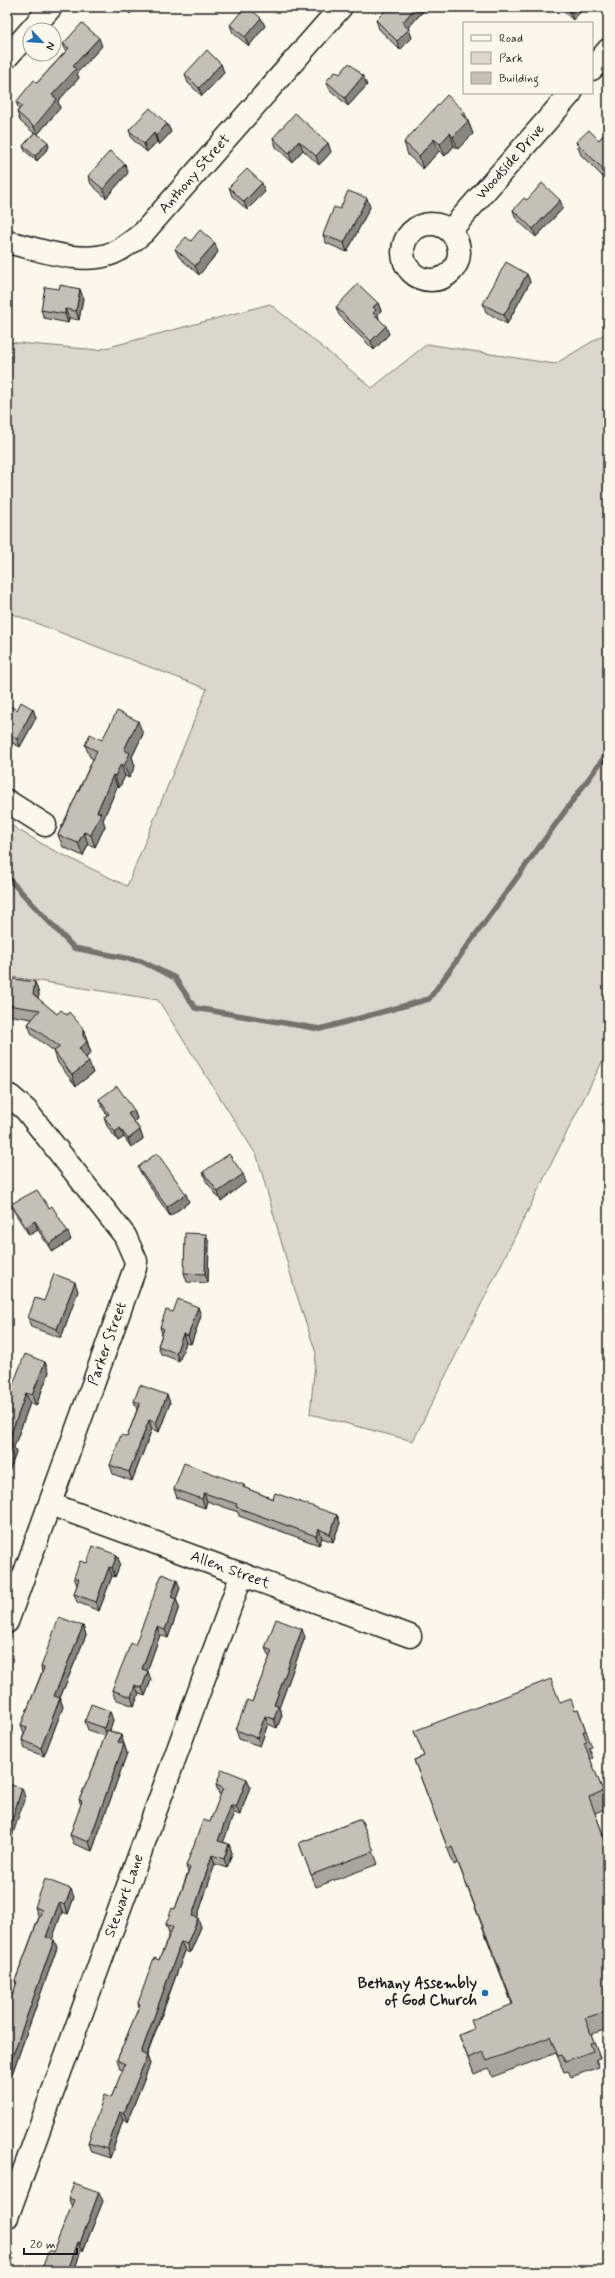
<svg xmlns="http://www.w3.org/2000/svg" width="615" height="2278" font-family="Mynerve,sans-serif">
	<style>
		.green { fill: #dad7ce; stroke: #7b7a75 }
		.lines { fill: none; stroke-linecap: round; stroke-linejoin: round }
		.stream { stroke: #74726e; stroke-width: 5.5 }
		.minor-casing { stroke: #1c1c1c; stroke-width: 25 }
		.minor { stroke: #fbf7ec; stroke-width: 22 }
		.wall { fill: #a8a59e; stroke: #1c1c1c }
		.shaded-wall { fill: #888681; stroke: #1c1c1c }
		.building { fill: #c3c0b8; stroke: #1c1c1c }
		.poi-dot { fill: #1f6fb2; stroke: #fbf7ec; stroke-width: 1.5 }
		.labels { text-anchor: middle; dominant-baseline: central; stroke-width: 3.5; stroke-linejoin: round; paint-order: stroke }
		.street-label { font-size: 15px; fill: #1c1c1c; stroke: #fbf7ec }
		.poi-label { font-size: 15px; font-weight: bold; fill: #1c1c1c; stroke: #fbf7ec; text-anchor: end }
	</style>
	<rect width="100%" height="100%" fill="#fbf7ec"/>
	<filter id="ink" filterUnits="userSpaceOnUse"><feTurbulence type="fractalNoise" baseFrequency=".025" numOctaves="2"/><feDisplacementMap in="SourceGraphic" scale="8" xChannelSelector="R" yChannelSelector="G"/><feConvolveMatrix kernelMatrix="1 2 1 2 8 2 1 2 1" color-interpolation-filters="sRGB"/></filter>
	<g filter="url(#ink)">
		<path class="green" d="M270 304 372 388 427 344 555 364 608 332V1050L413 1441 310 1414 316 1353 295 1290 257 1156 158 1000 7 976V823L49 848 127 886 207 689 7 612V342L98 350Z"/>
		<g class="lines">
			<path class="stream" d="M7 877 74 948 141 961 175 978 195 1008 320 1029 429 999 608 752"/>
			<g class="minor-casing">
				<g id="minor">
					<path d="M31 30 51 7"/>
					<path d="M7 57 30 31"/>
					<path d="M592 69 608 50"/>
					<circle cx="431" cy="252" r="28"/>
					<path id="s1" d="M450 231 571 93"/>
					<path id="s2" d="M7 242C40 249 80 266 113 253 125 248 134 240 144 232L341 7"/>
					<path d="M7 801 45 825"/>
					<path id="s3" d="M50 1504 410 1636"/>
					<path id="s4" d="M7 1622 135 1268 136 1261 125 1236 26 1110 10 1096"/>
					<path id="s5" d="M7 2217 242 1574"/>
				</g>
			</g>
			<use href="#minor" class="minor"/>
		</g>
		<path class="wall" d="M123 7H137L130 14Z
			M389 7H427L408 28 412 38 400 50 379 29 376 20Z
			M559 7H585L573 20Z
			M230 25 265 26 249 46 233 33Z
			M63 44 102 46 77 73 79 78 58 101 60 108 38 134 49 147 37 161 25 151 23 146 34 133 20 121 17 112 19 109 16 102 37 83 66 51Z
			M221 64 224 73 202 96 188 83 185 74Z
			M326 81 367 85 348 106 330 90Z
			M467 120 468 121 473 134 458 149 454 146 445 156 439 151 423 169 408 155 404 142Z
			M167 124 171 132 159 145 157 142 147 152 132 139 129 130Z
			M608 130V182L581 155 576 142 599 140Z
			M273 138 328 143 331 152 319 165 303 150 292 162 276 147Z
			M128 173 106 198 91 184 88 176Z
			M229 187 265 192 247 210 232 196Z
			M527 200 563 208 536 237 516 219 513 210Z
			M370 207 347 252 326 243 323 235Z
			M191 241 218 252 199 275 179 257 175 249Z
			M527 274 530 282 507 324 486 312 483 304Z
			M59 289H80L83 298 79 320 69 318 68 323 44 318 41 310Z
			M378 303 381 311 378 314 379 319 389 334 374 350 339 315 336 307Z
			M7 708 17 710 33 709 36 718 20 747 7 740Z
			M143 734 132 757 135 766 129 778 125 776 119 788 117 787 103 820 105 826 95 847 88 844 83 856 63 847 58 835 93 759 90 757 85 745 102 740Z
			M7 978 35 982 39 994 38 999 57 1014 83 1028 91 1053 86 1058 93 1073 76 1086 58 1063 54 1051 32 1035 28 1024 32 1019 7 1015Z
			M99 1099 134 1110 137 1119 134 1121 140 1130 143 1139 131 1147 124 1137 118 1141 107 1126 104 1117 107 1115 102 1107Z
			M138 1167 189 1202 170 1216 142 1175Z
			M203 1172 246 1182 221 1201 206 1181Z
			M11 1204 49 1208 71 1240 52 1252 38 1230 29 1235 15 1213Z
			M209 1242 208 1283 187 1282 184 1273Z
			M78 1291 61 1338 31 1327 28 1318 44 1301Z
			M198 1307 201 1316 191 1344 186 1343 179 1361 161 1354 158 1346 162 1334 160 1327 173 1312Z
			M45 1362 49 1372 36 1406 30 1403 14 1447 16 1453 7 1477V1399Z
			M167 1395 170 1403 159 1432 152 1429 132 1481 113 1474 110 1465 127 1437 137 1410 134 1401Z
			M244 1485 245 1488 273 1499 337 1515 340 1523 333 1542 322 1538 319 1545 239 1516 238 1512 207 1501 205 1508 177 1498 174 1489Z
			M117 1555 120 1564 115 1577 112 1576 99 1611 77 1602 74 1594 77 1585 74 1577 87 1563Z
			M180 1588 176 1599 179 1607 168 1638 160 1635 147 1671 151 1680 145 1696 139 1694 134 1706 115 1699 112 1690 135 1645Z
			M83 1626 86 1635 60 1698 63 1707 44 1756 25 1749 22 1740 24 1733 21 1725 42 1672 41 1667Z
			M305 1637 279 1708 282 1715 277 1728 268 1724 260 1746 239 1739 236 1730 252 1702 270 1657H269L265 1648Z
			M560 1703 575 1710 578 1709 592 1747 589 1748 593 1758 590 1759 608 1805V1808L595 1813 608 1848V2029L591 2034 600 2058 596 2059 599 2067 571 2077 568 2071 564 2072 556 2053 492 2077 489 2068 474 2074 459 2035 474 2029 512 2004 458 1863 454 1865 414 1760 424 1756 414 1731Z
			M113 1720 110 1731 121 1735 127 1753 92 1851 74 1844 70 1835 81 1805 79 1800 95 1764 105 1736 88 1730 85 1721Z
			M247 1779 250 1787 240 1815 234 1813 223 1842 229 1844 232 1853 227 1868 215 1864 197 1918 201 1927 190 1953 185 1951 147 2056 150 2064 127 2122 123 2120 110 2158 91 2152 88 2143 111 2098 123 2070 120 2069 117 2060 139 2007 138 2003 159 1960 170 1933H169L166 1924 175 1909 188 1872 186 1866 210 1822 221 1795 219 1794 216 1785Z
			M361 1819 378 1864 316 1887 299 1843Z
			M74 1897 68 1914 62 1912 52 1939 54 1940 57 1948 12 2074 7 2073V2010L16 1985 15 1981 39 1917 38 1916 35 1907Z
			M68 2198 103 2201 83 2251H81L74 2271H41L53 2252 72 2207Z"/>
		<path class="shaded-wall" d="M127 7H137L130 14Z
			M416 7H427L405 31 402 23Z
			M574 7H585L573 20 569 11Z
			M261 18 265 26 249 46 245 37Z
			M409 29 412 38 400 50 397 41Z
			M99 38 102 46 77 73 79 78 58 101 60 108 37 135 34 127 52 95 73 66Z
			M221 64 224 73 202 96 199 88Z
			M363 76 367 85 348 106 345 98Z
			M464 111 473 134 458 149 453 137 461 114Z
			M167 124 171 132 159 145 156 136Z
			M154 133 157 142 147 152 144 144Z
			M450 133 454 146 445 156 440 144Z
			M434 139 439 151 423 169 419 156Z
			M299 141 303 150 292 162 289 153Z
			M48 142 49 147 37 161 35 156Z
			M328 143 331 152 319 165 316 156Z
			M125 164 128 173 106 198 103 189Z
			M262 183 265 192 247 210 244 202Z
			M367 198 370 207 347 252 344 243Z
			M560 200 563 208 536 237 533 229Z
			M215 243 218 252 199 275 195 266Z
			M527 274 530 282 507 324 504 315Z
			M80 289 83 298 79 320 76 311Z
			M378 303 381 311 378 314 379 318 376 322 373 313V307Z
			M65 309 69 318 68 323 65 314Z
			M386 326 389 334 374 350 371 341Z
			M33 709 36 718 20 747 17 739Z
			M138 721 143 734 132 757 135 766 129 778 124 766V750Z
			M121 764 125 776 119 788 115 776Z
			M113 775 117 787 103 820 105 826 95 847 91 835 97 812Z
			M84 832 88 844 83 856 78 843Z
			M35 982 39 994 37 1005 33 994Z
			M83 1028 87 1040V1042L91 1053 83 1060 79 1048 83 1036Z
			M89 1062 93 1073 76 1086 72 1075Z
			M134 1110 137 1119 132 1123 128 1114Z
			M120 1128 124 1137 118 1141 115 1132Z
			M140 1130 143 1139 131 1147 128 1139Z
			M243 1174 246 1182 221 1201 218 1192Z
			M186 1194 189 1202 170 1216 167 1207Z
			M35 1221 38 1230 29 1235 26 1227Z
			M68 1232 71 1240 52 1252 49 1244Z
			M206 1234 209 1242 208 1283 205 1274Z
			M75 1282 78 1291 61 1338 57 1329Z
			M198 1307 201 1316 191 1344 188 1336Z
			M183 1334 186 1343 179 1361 176 1353Z
			M45 1362 49 1372 36 1406 32 1395Z
			M26 1393 30 1403 14 1447 16 1453 7 1477V1457L8 1442Z
			M167 1395 170 1403 159 1432 156 1423Z
			M149 1420 152 1429 132 1481 129 1472Z
			M204 1493 207 1501 205 1508 202 1499Z
			M337 1515 340 1523 333 1542 330 1534Z
			M319 1529 322 1538 319 1545 316 1536Z
			M117 1555 120 1564 115 1577 112 1568Z
			M109 1567 112 1576 99 1611 96 1602Z
			M177 1580 180 1588 176 1599 179 1607 168 1638 165 1630 171 1597Z
			M83 1626 86 1635 57 1705 54 1696Z
			M157 1627 160 1635 145 1677 142 1669Z
			M302 1629 305 1637 279 1708 282 1715 277 1728 274 1719V1705Z
			M148 1671 151 1680 145 1696 142 1688Z
			M135 1685 139 1694 134 1706 131 1697Z
			M60 1698 63 1707 44 1756 41 1748Z
			M110 1711 113 1720 108 1737 104 1728Z
			M265 1716 268 1724 260 1746 257 1738Z
			M121 1735 124 1744 121 1751 118 1742Z
			M124 1744 127 1753 92 1851 89 1842Z
			M247 1779 250 1787 240 1815 236 1807Z
			M22 1788 25 1797 8 1849 10 1854 7 1864V1835Z
			M231 1805 234 1813 221 1849 218 1841Z
			M229 1844 232 1853 227 1868 224 1859Z
			M212 1855 215 1864 195 1924 192 1916Z
			M71 1889 74 1897 68 1914 65 1905Z
			M59 1903 62 1912 50 1946 46 1937Z
			M198 1918 201 1927 190 1953 187 1944Z
			M54 1940 57 1948 12 2074 9 2066Z
			M181 1942 185 1951 144 2062 141 2053Z
			M147 2056 150 2064 127 2122 124 2113Z
			M120 2112 123 2120 110 2158 107 2149Z
			M99 2192 103 2201 83 2251 80 2243Z
			M78 2242 81 2251 74 2271H68V2270Z"/>
		<path class="building" d="M245 7H248L261 18 245 37 230 25Z
			M389 7H416L402 23 409 29 397 41 376 20Z
			M565 7H574L569 11Z
			M82 23 99 38 73 66 76 69 52 95 57 99 34 127 17 112 22 106 16 102 34 80 37 83 69 48 63 44Z
			M207 50 221 64 199 88 185 74Z
			M349 63 363 76 345 98 326 81 336 71 340 74Z
			M447 95 464 111 461 114 468 121 453 137 450 133 440 144 434 139 419 156 404 142Z
			M150 108 167 124 156 136 154 133 144 144 129 130Z
			M295 113 328 143 316 156 299 141 289 153 273 138Z
			M589 130 599 140 608 130V171H607L603 169 576 142Z
			M35 132 48 142 35 156 23 146Z
			M110 151 125 164 103 189 88 176Z
			M247 169 262 183 244 202 229 187Z
			M542 183 560 200 533 229 513 210 524 198 527 200Z
			M348 191 367 198 344 243 323 235 334 207 340 209Z
			M200 230 215 243 195 266 175 249 186 237 191 241Z
			M506 262 527 274 504 315 483 304Z
			M358 284 378 303 373 307 376 310 373 313 386 326 371 341 336 307Z
			M60 285 80 289 76 311 65 309V314L41 310 45 287 59 289Z
			M21 702 33 709 17 739 7 733V708H8L10 706 17 710Z
			M117 711 138 721 124 750 130 753 124 766 121 764 115 776 113 775 97 812 101 813 91 835 84 832 78 843 58 835 97 751 85 745 90 734 102 740Z
			M7 978 35 982 33 994 57 1014 61 1010 67 1015 69 1012 83 1028V1036L87 1042 79 1048 89 1062 72 1075 54 1051 60 1047 28 1024 40 1010 7 1005Z
			M117 1086 134 1110 128 1114 140 1130 128 1139 120 1128 115 1132 104 1117 109 1114 99 1099Z
			M157 1153 186 1194 167 1207 138 1167Z
			M229 1154 243 1174 218 1192 203 1172Z
			M37 1190 49 1208 52 1206 68 1232 49 1244 35 1221 26 1227 11 1204Z
			M185 1233 206 1234 205 1274 184 1273Z
			M54 1274 75 1282 57 1329 28 1318 35 1298 44 1301Z
			M178 1299 198 1307 188 1336 183 1334 176 1353 158 1346 164 1329 160 1327 166 1310 173 1312Z
			M25 1354 45 1362 32 1395 26 1393 8 1442 12 1443 7 1457V1399Z
			M140 1385 167 1395 156 1423 149 1420 129 1472 110 1465 121 1435 127 1437 140 1403 134 1401Z
			M184 1463 244 1485 243 1487 273 1499 275 1493 337 1515 330 1534 319 1529 316 1536 236 1507 237 1504 204 1493 202 1499 174 1489Z
			M93 1546 117 1555 112 1568 109 1567 96 1602 74 1594 79 1579 74 1577 80 1561 87 1563Z
			M162 1574 177 1580 171 1597 176 1599 165 1630 157 1627 142 1669 148 1671 142 1688 135 1685 131 1697 112 1690 131 1643 135 1645Z
			M59 1617 83 1626 54 1696 60 1698 41 1748 22 1740 27 1727 21 1725 44 1668 41 1667Z
			M276 1619 302 1629 274 1705 278 1706 274 1719 265 1716 257 1738 236 1730 247 1700 252 1702 272 1651 265 1648Z
			M551 1679 560 1703 571 1699 575 1710 578 1709 586 1731H583L587 1742 584 1743 603 1791 589 1797 608 1848V2011L585 2018 594 2042 590 2043 593 2051 565 2061 562 2055 558 2056 550 2037 487 2061 483 2052 468 2058 459 2035 474 2029 471 2020 513 2004 452 1847 448 1849 414 1760 424 1756 414 1731Z
			M91 1704 110 1711 104 1728 85 1721Z
			M107 1730 121 1735 118 1742 124 1744 89 1842 70 1835 82 1801 79 1800 95 1764Z
			M222 1769 247 1779 236 1807 231 1805 218 1841 229 1844 224 1859 212 1855 192 1916 198 1918 187 1944 181 1942 141 2053 147 2056 124 2113 120 2112 107 2149 88 2143 104 2095 111 2098 125 2064 117 2060 140 2004 138 2003 154 1958 159 1960 173 1927 166 1924 172 1908 175 1909 190 1868 186 1866 203 1820 210 1822 223 1788 216 1785Z
			M7 1784 22 1788 7 1835Z
			M361 1819 374 1851 311 1875 299 1843Z
			M45 1879 71 1889 65 1905 59 1903 46 1937 54 1940 9 2066 7 2065V2010L17 1982 15 1981 42 1910 35 1907Z
			M74 2183 99 2192 80 2243 78 2242 68 2270 65 2269 64 2271H41L49 2250 53 2252 74 2200 68 2198Z"/>
	</g>
	<circle class="poi-dot" cx="485" cy="1993" r="4"/>
	<g class="labels">
		<g class="street-label">
			<text stroke="none"><textPath href="#s1" startOffset="92">Woodside Drive</textPath></text>
			<text stroke="none"><textPath href="#s2" startOffset="223">Anthony Street</textPath></text>
			<text stroke="none"><textPath href="#s4" startOffset="296">Parker Street</textPath></text>
			<text stroke="none"><textPath href="#s3" startOffset="192">Allen Street</textPath></text>
			<text stroke="none"><textPath href="#s5" startOffset="342">Stewart Lane</textPath></text>
		</g>
		<g class="poi-label">
			<text x="477" y="1984">Bethany Assembly<tspan x="477" dy="17">of God Church</tspan></text>
		</g>
	</g>
	<rect width="615" height="2278" fill="none" stroke="#fbf7ec" stroke-width="24"/>
	<rect x="12" y="12" width="591" height="2254" fill="none" stroke="#1c1c1c" stroke-width="1.5" filter="url(#ink)"/>
	<rect x="463" y="22" width="130" height="72" fill="#fbf7ec" stroke="#a29f99"/>
	<rect x="471" y="35" width="20" height="6" fill="#fbf7ec" stroke="#a29f99"/>
	<text x="499" y="42" font-size="12" fill="#1c1c1c">Road</text>
	<rect x="471" y="52" width="20" height="12" fill="#dad7ce" stroke="#a29f99"/>
	<text x="499" y="62" font-size="12" fill="#1c1c1c">Park</text>
	<rect x="471" y="72" width="20" height="12" fill="#c3c0b8" stroke="#a29f99"/>
	<text x="499" y="82" font-size="12" fill="#1c1c1c">Building</text>
	<g transform="translate(42 42) rotate(115)"><circle r="19" fill="#fbf7ec" stroke="#a29f99"/>
	<path d="M0-3L7 15L0 10L-7 15Z" fill="#1f6fb2"/>
	<text y="-6" font-size="11" font-weight="bold" text-anchor="middle" fill="#1c1c1c">N</text>
	</g>
	<path d="M24 2248v6h53v-6" fill="none" stroke="#1c1c1c" stroke-width="2"/>
	<text x="30" y="2248" font-size="12" fill="#1c1c1c" stroke="#fbf7ec" stroke-width="3" paint-order="stroke">20 m</text>
</svg>
